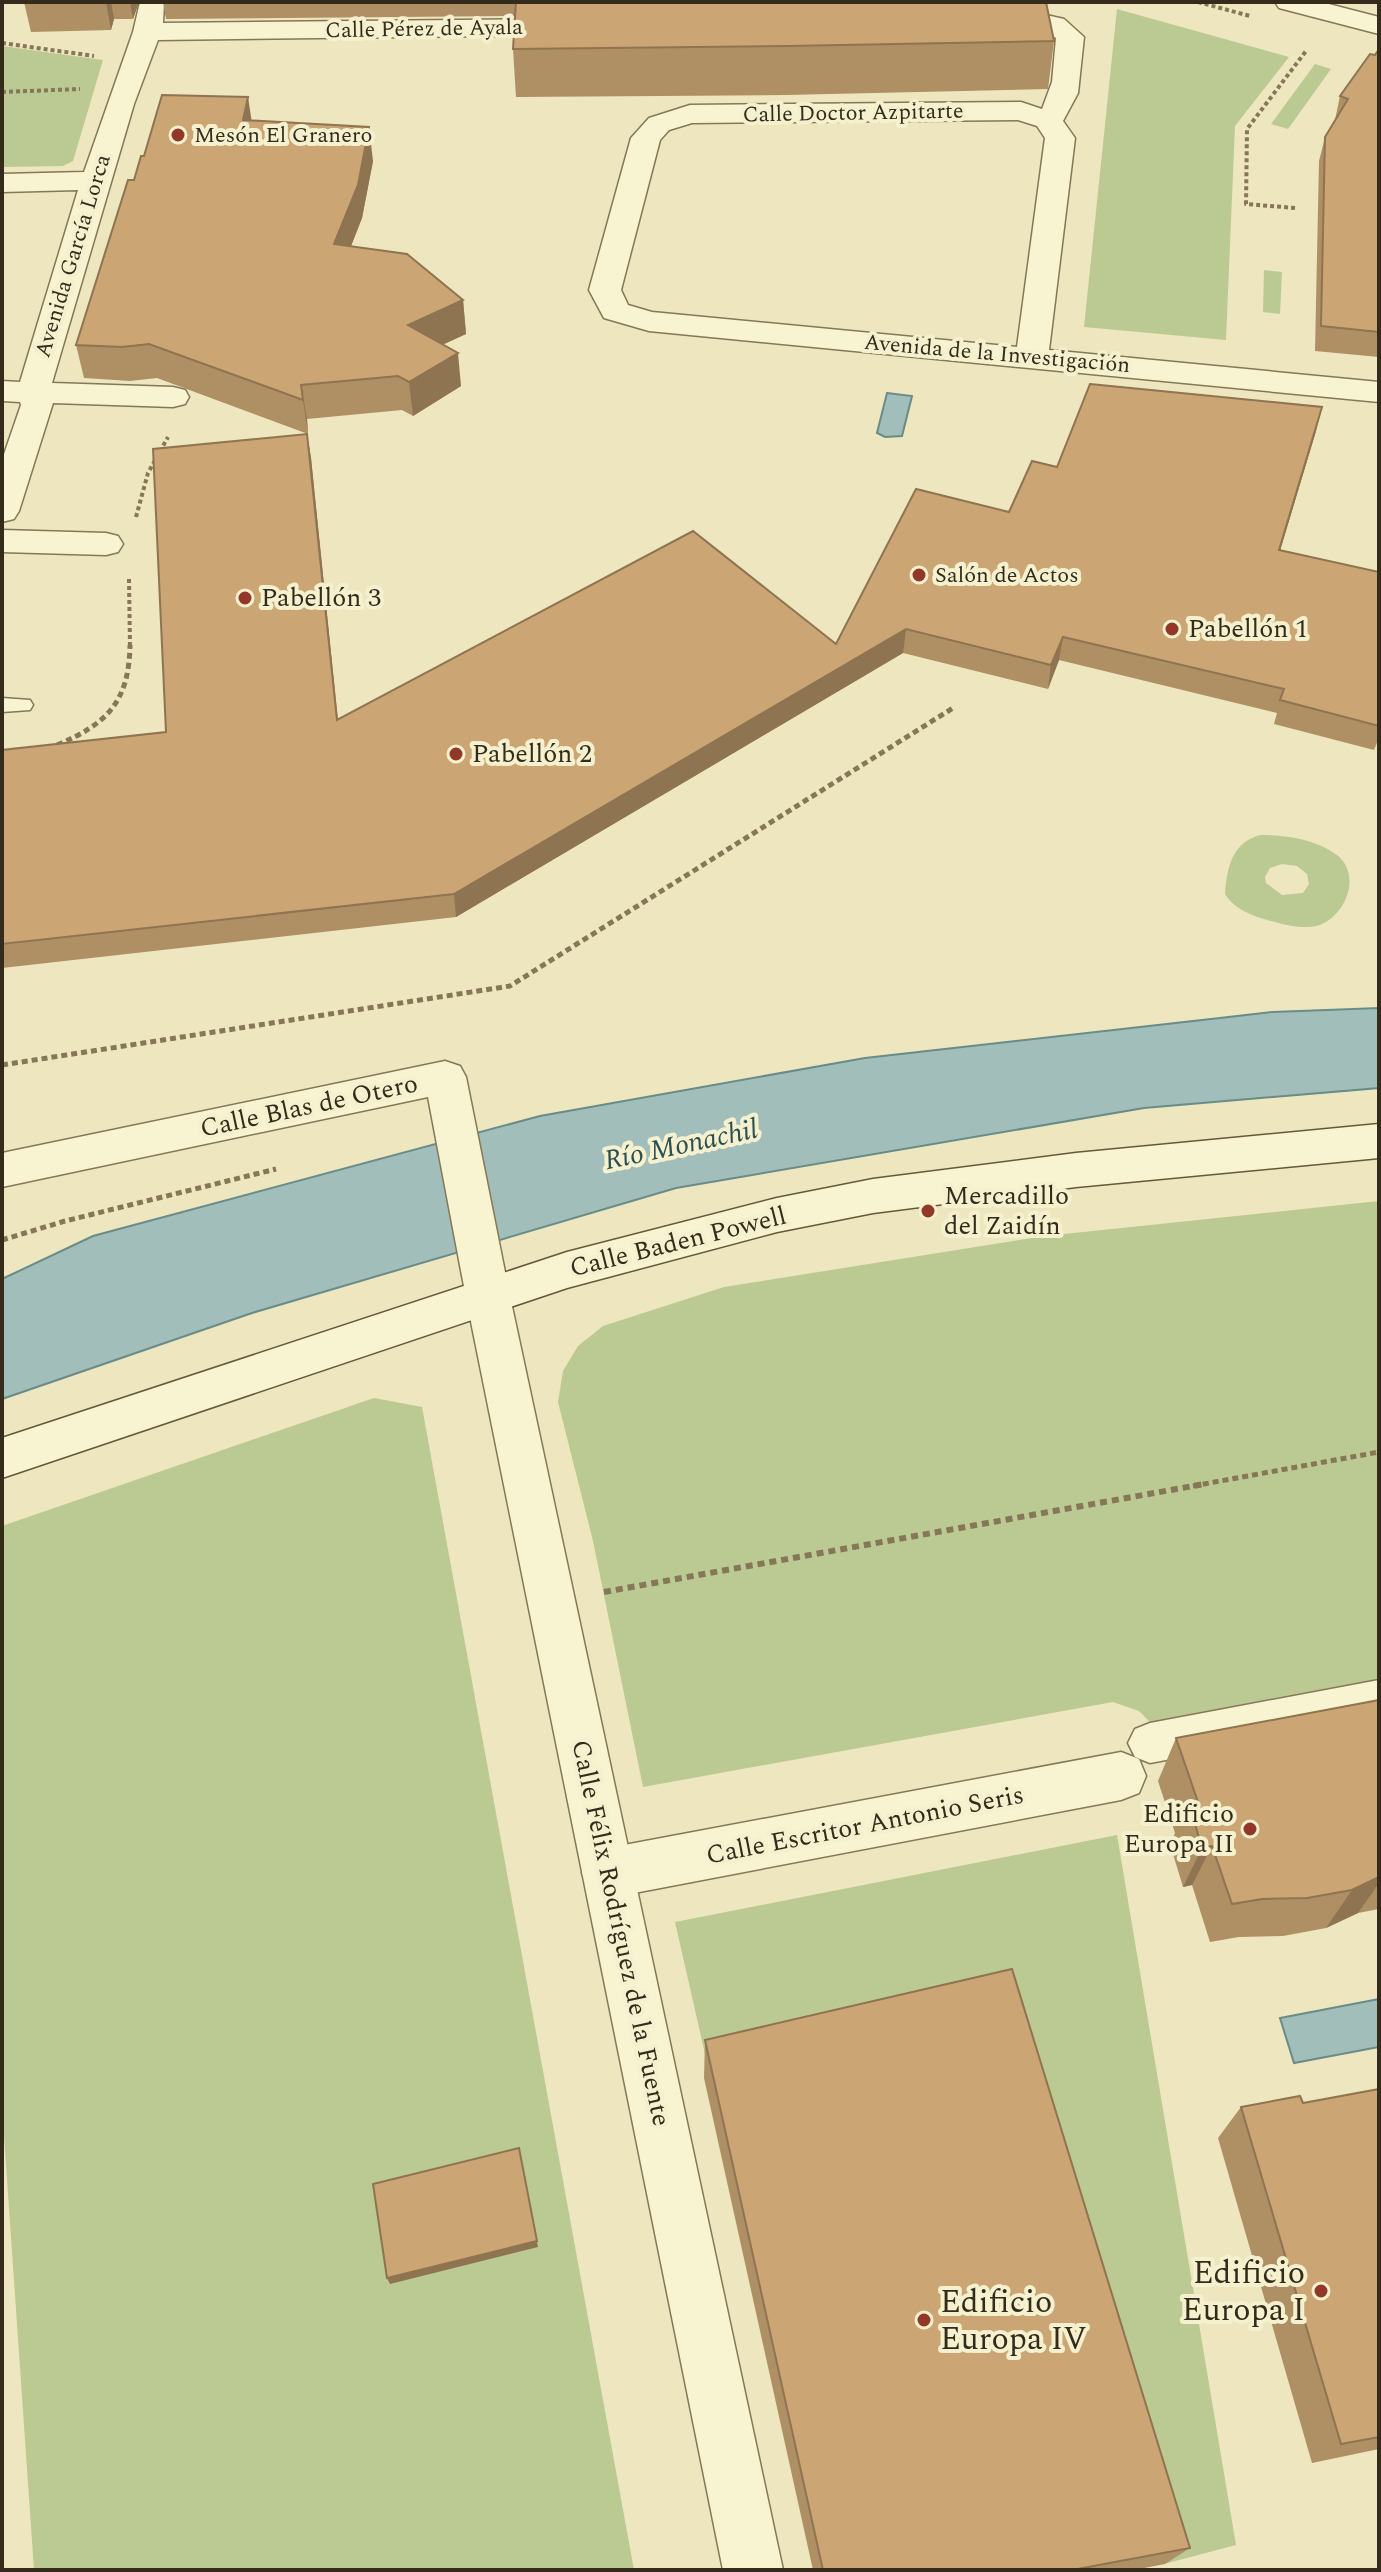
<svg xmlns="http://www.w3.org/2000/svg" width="1381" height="2572" font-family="Spectral,serif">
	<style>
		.green { fill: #bbca92; fill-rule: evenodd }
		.water { fill: #a1bebb; stroke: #698c89; stroke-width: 2 }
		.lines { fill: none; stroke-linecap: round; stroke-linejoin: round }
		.service-casing { stroke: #857757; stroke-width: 3 }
		.pedestrian-casing { stroke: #857757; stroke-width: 3 }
		.minor-casing { stroke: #857757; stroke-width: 3 }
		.tertiary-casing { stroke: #857757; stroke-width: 3 }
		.secondary-casing { stroke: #66583a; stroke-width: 3 }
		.path-far2 { stroke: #857757; stroke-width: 4; stroke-dasharray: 4 3; stroke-linecap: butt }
		.path-far1 { stroke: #857757; stroke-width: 5; stroke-dasharray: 6 4; stroke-linecap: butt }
		.path { stroke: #857757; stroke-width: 6; stroke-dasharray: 7 5; stroke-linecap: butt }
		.service { fill: #f8f3d0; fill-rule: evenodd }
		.pedestrian { fill: #f8f3d0; fill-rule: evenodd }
		.minor { fill: #f8f3d0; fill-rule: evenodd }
		.tertiary { fill: #f8f3d0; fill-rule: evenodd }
		.secondary { fill: #f8f3d0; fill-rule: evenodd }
		.wall { fill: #af8f64 }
		.shaded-wall { fill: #8e7451 }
		.building { fill: #cba674; stroke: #8e7451; stroke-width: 2 }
		.poi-dot { fill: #933828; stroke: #f5f0cd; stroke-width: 3 }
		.labels { text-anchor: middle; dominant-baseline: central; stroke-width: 8; stroke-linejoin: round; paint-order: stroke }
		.far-street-label { font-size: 22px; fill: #342b1c; stroke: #f5f0cd }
		.far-poi-label { font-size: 22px; fill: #342b1c; stroke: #f5f0cd; text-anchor: start }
		.poi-label { font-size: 26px; fill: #342b1c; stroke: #f5f0cd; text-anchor: start }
		.street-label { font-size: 26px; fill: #342b1c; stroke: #f5f0cd }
		.water-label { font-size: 28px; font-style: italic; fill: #2b5054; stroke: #f5f0cd }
		.near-poi-label { font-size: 32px; fill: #342b1c; stroke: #f5f0cd; text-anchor: end }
	</style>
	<rect width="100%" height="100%" fill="#ede6be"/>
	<path class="green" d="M1117 9 1289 57 1235 126 1226 340 1084 327Z
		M2 46 103 60 73 161 63 166 2 167Z
		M1315 64 1331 69 1288 129 1271 124Z
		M1264 270 1282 272 1280 314 1263 312Z
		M1260 835C1285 835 1316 839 1337 855 1362 875 1346 915 1320 925 1304 930 1286 925 1271 921 1253 916 1235 910 1225 894 1227 867 1232 843 1260 835ZM1282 864 1297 866 1307 874 1309 884 1303 893 1282 895 1266 883 1265 877 1270 868Z
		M1379 1201V1688L1156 1728 1139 1711 1113 1702 643 1787 593 1541 558 1402 563 1371 578 1346 603 1326 724 1287 1045 1236Z
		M374 1398 422 1407 634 2570H34L2 2107V1526Z
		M1117 1835 1236 2545 1164 2564 710 2076 675 1922Z"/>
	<path class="water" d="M887 393 912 396 902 436 885 437 877 433Z
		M1379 1008V1088L1144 1108 676 1188 252 1313 2 1399V1279L93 1236 540 1116 865 1058 1273 1012Z
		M1379 1999V2047L1294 2063 1280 2018Z"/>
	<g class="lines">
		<g class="service-casing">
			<path id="service" d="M2 698 30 700 33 705 30 710 2 712Z"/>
		</g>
		<g class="pedestrian-casing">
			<path id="pedestrian" d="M1379 1680V1720L1150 1763 1135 1757 1128 1743 1135 1729 1150 1723Z"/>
		</g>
		<g class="minor-casing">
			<path id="minor" d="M140 2H164L163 23 572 19 582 21 586 27 582 33 572 35 158 40 134 104 52 383 173 387 185 390 189 397 185 404 173 407 53 403 19 511 14 519 2 522V460L21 405 20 402 2 401V381L20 382 78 190 2 192V174L84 172 133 32Z
				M1275 2H1321L1379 17V34L1279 8Z
				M1033 12 1064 19 1084 37 1078 93 1063 121 1075 138 1049 350 1379 382V402L649 331 604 318 589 290 631 138 649 118 690 105 1021 102 1042 109 1052 82 1056 38C1034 20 1004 34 979 28L975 22 979 16ZM1018 120 1037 126 1045 138 1017 347 652 312 628 305 621 290 660 140 669 130 692 123Z
				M2 530 106 533 118 536 123 544 118 552 106 555 2 552Z
				M445 1061 460 1066 466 1077 510 1297 504 1310 488 1315 472 1310 466 1297 428 1097 2 1187V1153Z
				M1121 1752 1139 1759 1146 1776 1139 1793 1121 1800 608 1898 590 1891 582 1873 590 1855 608 1848Z"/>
		</g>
		<g class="tertiary-casing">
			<path id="tertiary" d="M488 1279 504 1284 510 1297 783 2570H723L466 1297 472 1284Z"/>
		</g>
		<g class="secondary-casing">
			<path id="secondary" d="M1379 1124V1158L1076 1187 873 1213 777 1232 567 1288 2 1478V1438L567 1252 777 1198 873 1179 1076 1153Z"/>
		</g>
		<path class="path-far2" d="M1198 2 1250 16
			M2 43 94 56
			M2 92 80 89
			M1295 208 1246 204 1247 129 1306 51
			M136 517 148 473 168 437
			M129 579 130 647"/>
		<path class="path-far1" d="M57 745C107 724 129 702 130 645
			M2 1065 510 986 953 708
			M2 1240 65 1221 276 1169
			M1193 1486 1379 1452"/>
		<path class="path" d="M604 1592 1204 1484"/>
		<use href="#service" class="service"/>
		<use href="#pedestrian" class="pedestrian"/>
		<use href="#minor" class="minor"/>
		<use href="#tertiary" class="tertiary"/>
		<use href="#secondary" class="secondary"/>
	</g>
	<path class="wall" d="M24 2H139L133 19H114L111 30 31 32Z
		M163 2H1046L1054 41 1048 89 785 95 516 97 513 49 515 16 166 19Z
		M1379 49V357L1315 351 1319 161 1325 137 1335 120 1340 96Z
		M251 121 373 161 362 218 351 246 463 300 466 334 443 344 461 386 413 416 402 410 307 419 308 434 157 378 130 381 84 378 76 345 134 180 144 156Z
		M1316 431 1280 550 1379 572V738L1374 750 1274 724 1277 713 1059 660 1048 689 903 653 456 917 2 968V750L166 732 307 434 311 458 338 720 836 644 1009 512 1057 467Z
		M1379 1700V1909L1358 1913 1326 1928 1283 1936 1239 1937 1210 1942 1192 1885 1183 1887 1170 1844 1175 1833 1158 1781 1176 1738Z
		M705 2040 1190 2548 1165 2564 1134 2570H813L704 2078Z
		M1379 2089V2449L1312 2463 1218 2138 1241 2107 1303 2103Z"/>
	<path class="shaded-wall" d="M106 2H111L114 19 111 30Z
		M130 2H139L133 19Z
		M248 97 253 130 243 120Z
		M369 127 373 161 362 218 339 277 334 244Z
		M463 300 466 334 412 359 408 325Z
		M458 353 461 386 413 416 409 382Z
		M301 385 307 419 308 434 303 400Z
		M1322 407 1316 431 1273 574 1279 550Z
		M307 434 311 458 340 744 337 720Z
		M906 629 903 653 456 917 454 894Z
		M1063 637 1059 660 1048 689 1051 665Z
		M1212 1846 1192 1885 1183 1887 1202 1848Z
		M1379 1877V1883L1358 1913 1326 1928 1352 1890Z
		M519 2148 538 2247 390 2284 387 2278Z"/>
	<path class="building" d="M516 2H1046L1054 41 787 46 513 49Z
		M1379 49V332L1321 326 1325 137 1348 99 1340 96 1370 54 1375 55Z
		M162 95 248 97 243 120 369 127 358 185 334 244 407 254 463 300 408 325 458 353 409 382 398 376 301 385 303 400 149 344 122 347 76 345 128 180H134L141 156H144Z
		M1090 384 1322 407 1279 550 1379 572V726L1280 700 1284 689 1063 637 1051 665 906 629 454 894 2 944V750L166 732 153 449 307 434 337 720 693 531 836 644 916 489 1009 512 1032 461 1057 467Z
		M1379 1700V1877L1352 1890 1307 1898 1262 1899 1232 1904 1212 1846 1202 1848 1189 1803 1198 1802 1176 1738Z
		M1012 1969 1190 2548 1072 2570H823L705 2040Z
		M1379 2089V2437L1341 2444 1241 2107 1300 2096 1303 2103Z
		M519 2148 537 2241 387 2278 373 2184Z"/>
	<g class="poi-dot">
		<circle cx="178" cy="135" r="8"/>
		<circle cx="919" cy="575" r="8"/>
		<circle cx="245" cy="598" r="8"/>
		<circle cx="1172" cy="629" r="8"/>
		<circle cx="456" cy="754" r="8"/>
		<circle cx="928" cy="1211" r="8"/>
		<circle cx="1250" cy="1829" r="8"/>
		<circle cx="1321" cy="2291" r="8"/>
		<circle cx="924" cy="2320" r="8"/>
	</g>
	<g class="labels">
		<g class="far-street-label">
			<text transform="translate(424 29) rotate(-1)">Calle Pérez de Ayala</text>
			<text transform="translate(853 113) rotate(-1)">Calle Doctor Azpitarte</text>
			<text transform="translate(73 256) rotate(-73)">Avenida García Lorca</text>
			<text transform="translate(997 354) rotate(5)">Avenida de la Investigación</text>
		</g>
		<g class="far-poi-label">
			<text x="194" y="135">Mesón El Granero</text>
			<text x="935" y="575">Salón de Actos</text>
		</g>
		<g class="poi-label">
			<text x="261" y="598">Pabellón 3</text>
			<text x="1188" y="629">Pabellón 1</text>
			<text x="472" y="754">Pabellón 2</text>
			<text x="944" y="1196">Mercadillo<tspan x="944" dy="30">del Zaidín</tspan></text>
			<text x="1234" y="1814" text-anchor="end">Edificio<tspan x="1234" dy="30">Europa II</tspan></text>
		</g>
		<g class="street-label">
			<text transform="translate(309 1106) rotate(-12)">Calle Blas de Otero</text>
			<text transform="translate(678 1242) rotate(-14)">Calle Baden Powell</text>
			<text transform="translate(865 1825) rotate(-11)">Calle Escritor Antonio Seris</text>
			<text transform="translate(621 1933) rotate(78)">Calle Félix Rodríguez de la Fuente</text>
		</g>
		<g class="water-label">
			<text transform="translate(681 1145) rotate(-12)">Río Monachil</text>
		</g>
		<g class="near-poi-label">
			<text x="1305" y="2273">Edificio<tspan x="1305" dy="37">Europa I</tspan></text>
			<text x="940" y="2302" text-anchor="start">Edificio<tspan x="940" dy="37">Europa IV</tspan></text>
		</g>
	</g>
	<rect width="1381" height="2572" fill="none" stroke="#342b1c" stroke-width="8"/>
</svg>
